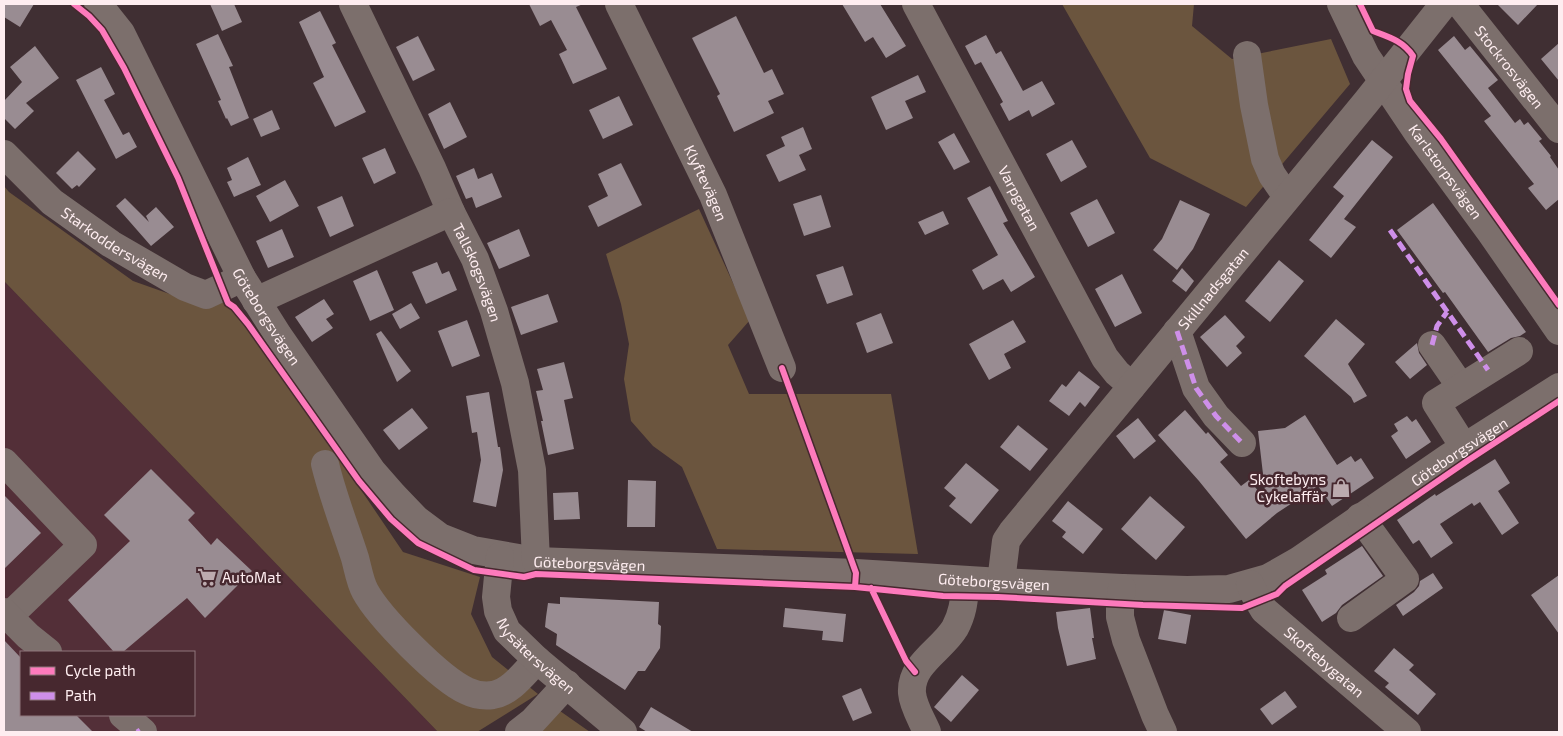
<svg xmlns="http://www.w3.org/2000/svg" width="1563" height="736" font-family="'Exo 2',sans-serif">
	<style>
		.built { fill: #532f38; fill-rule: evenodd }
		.forest { fill: #6b553e }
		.building { fill: #998c92 }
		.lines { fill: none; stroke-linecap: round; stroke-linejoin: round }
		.minor { stroke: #7c6f6c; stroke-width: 28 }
		.quiet { stroke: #ce8fe9; stroke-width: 5; stroke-dasharray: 10 5; stroke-linecap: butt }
		.cycleway-casing { stroke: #47282f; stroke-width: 9 }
		.cycleway { stroke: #fd7abc; stroke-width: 6 }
		.labels { text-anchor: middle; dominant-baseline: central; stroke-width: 5; stroke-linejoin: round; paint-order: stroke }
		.street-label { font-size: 15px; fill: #feedf0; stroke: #47282f }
		.poi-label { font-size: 15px; fill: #feedf0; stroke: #47282f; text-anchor: end }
	</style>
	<rect width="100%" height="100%" fill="#402f33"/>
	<path class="built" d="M4 281 438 732H4ZM21 652H194V715H21Z"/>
	<path class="forest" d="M1062 4H1194L1192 26 1232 59 1331 39 1350 84 1246 207 1150 158Z
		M4 186 9 192 133 281 198 304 234 302 403 552 480 577 471 614 492 657 538 694 477 732H438L4 281Z
		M699 209 750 320 728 345 749 394H891L918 554 717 549 682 467 653 446 631 421 624 379 629 344 621 304 606 254Z
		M560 711 590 732H539Z"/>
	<path class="building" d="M4 4H34L20 27 4 17Z
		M210 4H234L242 22 222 31Z
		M529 4H583L576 7 607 69 573 84 559 54 567 50 551 20 540 26Z
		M842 4H880L906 46 886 58 873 37 865 42Z
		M1497 4H1538L1518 25Z
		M320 11 336 43 332 45 366 112 335 127 313 83 324 77 299 22Z
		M736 16 764 73 772 69 784 94 768 101 774 113 734 132 717 96 720 94 692 38Z
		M218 34 233 66 229 67 249 118 231 126 227 118 226 119 218 101 221 100 196 44Z
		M986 35 996 54 1001 51 1023 91 1042 81 1055 104 1032 117 1029 110 1009 121 1000 104 1003 102 981 62 975 65 965 46Z
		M418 36 435 70 413 81 396 47Z
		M1454 36 1465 50 1470 46 1498 80 1488 88 1515 123 1520 119 1524 125 1528 122 1542 139 1539 141 1551 156 1550 157 1559 170V199L1546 210 1528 188 1534 184 1484 121 1491 116 1438 50Z
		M1559 43V81L1541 59Z
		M35 46 59 78 26 103 34 111 15 129 4 118V101L22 82 10 67Z
		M101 67 115 94 104 100 123 135 129 132 137 147 116 159 76 80Z
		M918 75 926 92 905 101 913 118 886 130 871 97Z
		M619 96 633 125 603 139 589 110Z
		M450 102 467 137 444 149 428 114Z
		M272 110 280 129 261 137 253 119Z
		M803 127 812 149 799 155 806 170 779 182 766 155 785 146 781 137Z
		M954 133 970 162 954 170 938 142Z
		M1072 140 1087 167 1061 182 1046 154Z
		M1372 140 1393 157 1344 219 1356 227 1331 258 1309 240 1344 196 1333 187Z
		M385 148 396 173 374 184 362 158Z
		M78 151 96 169 79 187 77 185 72 189 56 173Z
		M248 157 261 185 234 197 227 182 232 180 227 168Z
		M621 163 642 205 598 227 588 206 608 196 598 174Z
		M474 168 478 179 492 173 502 197 476 208 472 197 466 199 456 176Z
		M285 180 299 206 270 222 256 196Z
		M990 186 1008 221 1003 223 1035 277 1011 292 1003 279 983 290 972 270 998 255 967 198Z
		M821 195 831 227 804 236 793 204Z
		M342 196 354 226 330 237 317 207Z
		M125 198 149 222 146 216 156 207 174 227 151 246 116 206Z
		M1097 199 1115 233 1088 247 1070 213Z
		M1180 200 1210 214 1193 249 1177 270 1153 250 1162 239Z
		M1433 203 1526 332 1520 336 1511 338 1488 352 1445 292 1443 293 1397 230Z
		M943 211 949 224 925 235 918 222Z
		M282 229 294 257 268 268 256 241Z
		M519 229 530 256 499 269 487 243Z
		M1279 260 1304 281 1270 322 1245 301Z
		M437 262 442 274 449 271 457 290 426 304 412 272Z
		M843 266 853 295 827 304 816 275Z
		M1182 268 1194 281 1186 292 1172 281Z
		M377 270 394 310 370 321 353 281Z
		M1122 274 1142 313 1115 327 1095 289Z
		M548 294 558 322 521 335 511 307Z
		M324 299 334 314 326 319 333 328 312 342 295 317Z
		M411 303 420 318 400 329 392 314Z
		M881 313 893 343 867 353 856 323Z
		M1225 315 1245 337 1236 346 1242 353 1227 367 1200 337Z
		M1336 319 1365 344 1348 364 1367 396 1354 403 1351 397 1304 356Z
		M467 320 480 356 452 367 438 331Z
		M1013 320 1026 342 1004 354 1011 368 989 380 969 344Z
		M381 331 411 371 397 382 376 334Z
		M1417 343 1419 353 1427 365 1410 379 1395 362Z
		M564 362 573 398 564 400 574 449 548 455 541 421H543L536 391 543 390 537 369Z
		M1079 371 1100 387 1085 407 1080 402 1069 416 1049 401 1062 384 1066 387Z
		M489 392 498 447H500L503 470 496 507 473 502 481 460 477 432 472 433 466 396Z
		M412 408 428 428 399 450 383 430Z
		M1185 410 1206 434 1208 432 1228 455 1220 462 1241 486 1249 480 1266 500 1258 431 1285 428 1305 415 1337 465 1351 456 1355 462 1361 458 1374 478 1332 506 1318 486 1277 513 1246 539 1199 481 1158 435Z
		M1407 416 1412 422 1416 419 1431 442 1406 459 1391 436 1398 431 1394 424Z
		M1138 418 1156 441 1134 459 1116 436Z
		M1018 425 1048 449 1030 471 1000 447Z
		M1495 459 1510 483 1498 491 1519 523 1502 535 1480 502 1474 506 1472 503 1440 524 1453 543 1431 558 1419 540 1413 544 1397 520 1435 494 1436 496Z
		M966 463 999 490 971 524 949 506 956 498 944 488Z
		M151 469 195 513 188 520 211 545 217 538 252 571 205 618 187 598 123 652H114L68 600 130 541 104 515Z
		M628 480 656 481 655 527H627Z
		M578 492 580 519 554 520 553 493Z
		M4 495 41 533 4 569Z
		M1150 496 1185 527 1156 560 1121 529Z
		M1068 501 1103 529 1083 554 1062 537 1066 532 1052 521Z
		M1362 546 1383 576 1342 605 1336 613 1322 622 1302 590 1327 574 1325 570Z
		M1433 573 1443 588 1403 616 1396 605 1414 592 1419 586 1420 581Z
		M1559 575V634L1531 595Z
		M560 597 659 602 658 624 661 626 660 648 645 671H638L625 690 556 645 557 634 545 627 546 617 548 603 560 604Z
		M785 608 846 614 843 642 822 640 823 631 783 627Z
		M1090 608 1094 638H1092L1096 659 1067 666 1058 628 1056 612Z
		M1164 610 1191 615 1186 644 1158 639Z
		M4 640 21 658V715H76L93 732H4Z
		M1394 648 1414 665 1409 670 1436 694 1418 715 1385 687 1389 683 1374 671Z
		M962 675 979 690 951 722 934 707Z
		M861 688 872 713 853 721 842 696Z
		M1285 691 1297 707 1272 725 1260 709Z
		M651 707 693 732H647L639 727Z"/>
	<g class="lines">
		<g class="minor">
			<path id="s1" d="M98 4 121 33 242 278 278 335 372 471 393 495 416 519 440 537 473 550 536 561 856 573 1001 582 1122 588 1187 590 1229 589 1268 578 1298 561 1449 457 1559 387"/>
			<path id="s2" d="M353 4 432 168 451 212 475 259 494 311 515 383 532 470 536 561"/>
			<path id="s3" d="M619 4 713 195 782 368"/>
			<path id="s4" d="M916 4 1105 358 1117 373 1132 386"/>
			<path id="s5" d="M1341 4 1366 56 1417 132 1491 233 1559 331"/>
			<path id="s6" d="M1460 4 1559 129"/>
			<path d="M1247 55 1254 105 1265 159 1272 175 1287 197"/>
			<path id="s7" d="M4 154 52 202 111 244 185 287 206 295 242 278"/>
			<path d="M256 301 451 212"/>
			<path d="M1177 331 1196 388 1216 416 1242 443"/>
			<path d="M1432 345 1461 387"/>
			<path d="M1464 447 1436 403 1519 351"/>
			<path d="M4 462 83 545 8 617"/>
			<path d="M325 464C333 497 345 527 355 558 358 569 360 582 365 591 379 617 440 679 467 691 475 695 485 696 493 695 511 692 525 672 537 660"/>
			<path id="s8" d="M500 556 496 597 498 611 507 631 537 660 623 732"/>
			<path id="s9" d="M1001 582 1006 541 1012 532 1367 101 1444 4"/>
			<path id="s10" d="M1250 584 1255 595 1264 610 1407 732"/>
			<path d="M1122 588 1120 604V617L1126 640 1155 715 1163 732"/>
			<path d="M4 612 28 636 48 652"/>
			<path d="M1351 618 1405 579 1360 517"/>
			<path d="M123 715 143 732"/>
			<path d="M519 732 533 721 567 684"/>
			<path d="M927 732C922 720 913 706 912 693 910 664 942 650 955 628 964 611 964 598 966 580"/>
		</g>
		<path class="quiet" d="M1390 230 1488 370
			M1177 331 1196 388 1216 416 1242 443
			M1432 345 1437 326 1447 312
			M137 732 140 730"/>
		<g class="cycleway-casing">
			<path id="cycleway" d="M74 4 89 16 102 30 124 68 178 178 228 303 234 307 248 324 359 481 391 519 418 543 474 570 524 577 536 574 855 587 943 596 998 597 1143 605 1242 608 1277 594 1285 586 1467 461 1559 401
				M1360 4 1373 31C1389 37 1403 41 1413 56L1408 74 1406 89 1410 101 1441 139 1559 305
				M782 368 856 573 855 587
				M871 588 906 661 915 672"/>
		</g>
		<use href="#cycleway" class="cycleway"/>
	</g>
	<defs>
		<g id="shop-bare" transform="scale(1.5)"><path d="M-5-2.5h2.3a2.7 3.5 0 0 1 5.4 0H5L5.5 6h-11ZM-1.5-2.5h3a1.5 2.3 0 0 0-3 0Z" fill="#bcaaae" stroke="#47282f" stroke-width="2.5" paint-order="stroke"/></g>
		<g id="supermarket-bare" transform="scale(1.5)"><path d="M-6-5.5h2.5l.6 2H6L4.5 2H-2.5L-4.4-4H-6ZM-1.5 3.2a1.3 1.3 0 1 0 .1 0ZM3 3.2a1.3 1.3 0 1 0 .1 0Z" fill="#bcaaae" stroke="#47282f" stroke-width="2.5" paint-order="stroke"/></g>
	</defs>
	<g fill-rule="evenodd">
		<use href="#shop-bare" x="1341" y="488"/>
		<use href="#supermarket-bare" x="207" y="577"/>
	</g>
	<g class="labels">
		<g class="street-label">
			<text stroke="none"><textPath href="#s6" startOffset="80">Stockrosvägen</textPath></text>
			<text stroke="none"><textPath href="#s5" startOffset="198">Karlstorpsvägen</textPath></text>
			<text stroke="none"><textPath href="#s3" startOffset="199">Klyftevägen</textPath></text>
			<text stroke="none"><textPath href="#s4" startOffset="220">Varpgatan</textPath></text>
			<text stroke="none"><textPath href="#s7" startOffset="144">Starkoddersvägen</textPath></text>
			<text stroke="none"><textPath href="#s2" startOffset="296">Tallskogsvägen</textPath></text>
			<text stroke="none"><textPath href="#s9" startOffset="368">Skillnadsgatan</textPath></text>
			<text stroke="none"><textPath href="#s1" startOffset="356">Göteborgsvägen</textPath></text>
			<text stroke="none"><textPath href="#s1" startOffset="1701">Göteborgsvägen</textPath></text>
			<text stroke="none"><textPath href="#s1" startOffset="791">Göteborgsvägen</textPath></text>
			<text stroke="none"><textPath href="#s1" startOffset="1196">Göteborgsvägen</textPath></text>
			<text stroke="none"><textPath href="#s8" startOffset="115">Nysätersvägen</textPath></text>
			<text stroke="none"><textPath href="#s10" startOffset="109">Skoftebygatan</textPath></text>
		</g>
		<g class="poi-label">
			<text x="1326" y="479">Skoftebyns<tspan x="1326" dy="17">Cykelaffär</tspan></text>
			<text x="222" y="577" text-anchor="start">AutoMat</text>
		</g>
	</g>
	<rect width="1563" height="736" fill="none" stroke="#feedf0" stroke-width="10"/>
	<rect x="20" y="651" width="175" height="65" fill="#47282f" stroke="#90777c"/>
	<rect x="30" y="667" width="25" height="8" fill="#fd7abc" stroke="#90777c"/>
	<text x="65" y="676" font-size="15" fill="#feedf0">Cycle path</text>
	<rect x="30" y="692" width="25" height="8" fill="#ce8fe9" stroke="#90777c"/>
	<text x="65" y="701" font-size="15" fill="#feedf0">Path</text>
</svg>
